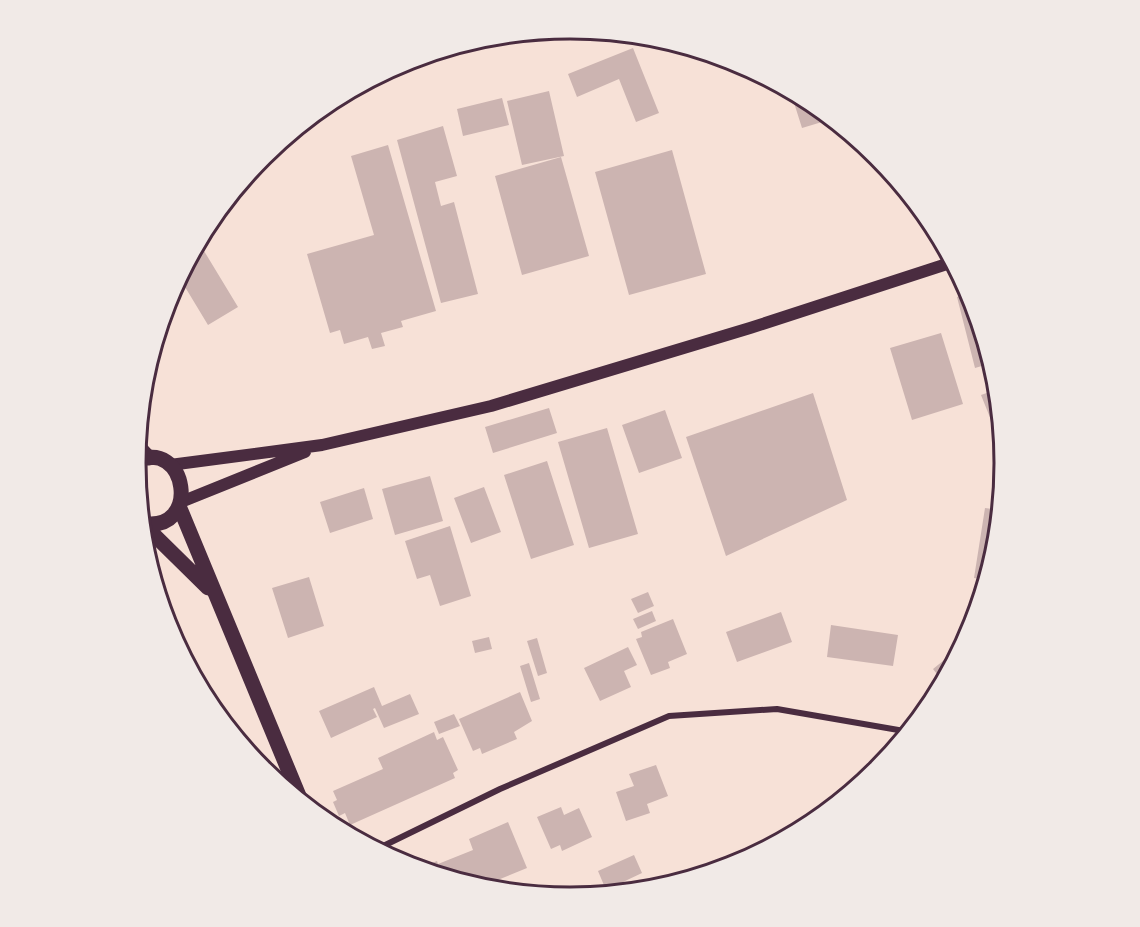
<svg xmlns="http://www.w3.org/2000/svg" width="1140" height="927" font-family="Mulish,sans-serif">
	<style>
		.building { fill: #ccb4b1 }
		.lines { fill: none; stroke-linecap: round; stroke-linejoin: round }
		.minor { stroke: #4a2c40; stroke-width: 6 }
		.secondary { stroke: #4a2c40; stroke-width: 12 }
		.trunk { stroke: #4a2c40; stroke-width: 15 }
		.rim { fill: none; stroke: #4a2c40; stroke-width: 3 }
	</style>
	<rect width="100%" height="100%" fill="#f7e1d7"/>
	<path class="building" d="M633 48 659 113 636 122 619 79 577 97 568 74Z
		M790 90 812 102 832 119 802 128Z
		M549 91 564 156 522 165 507 101Z
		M502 98 509 125 463 136 457 109Z
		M443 126 457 176 435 182 441 206 454 202 478 294 441 303 397 140Z
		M388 145 436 311 401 321 403 327 381 333 385 346 372 349 368 337 344 344 340 330 330 333 307 254 374 235 351 156Z
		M672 150 706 274 629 295 595 172Z
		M561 157 589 256 522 275 495 176Z
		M198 241 238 307 208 325 179 277Z
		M970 293 992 363 975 368 957 297Z
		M941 333 963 404 912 420 890 348Z
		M998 389 1002 433 997 435 981 395Z
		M813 393 847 500 726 556 686 437Z
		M549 408 557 433 493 453 485 427Z
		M665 410 682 458 639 473 622 425Z
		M607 428 638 534 589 548 558 442Z
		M547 461 574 545 531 559 504 475Z
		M430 476 443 521 395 535 382 489Z
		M484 487 501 532 471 543 454 498Z
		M364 488 373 519 330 533 320 502Z
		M985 508 1000 510 997 549 987 580 974 578Z
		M450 526 471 596 440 606 430 575 417 579 405 541Z
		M309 577 324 626 288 638 272 588Z
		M648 592 654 606 638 613 631 599Z
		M652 611 656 621 638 629 633 619Z
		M781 612 792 642 737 662 726 632Z
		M673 619 687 654 668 662 670 668 651 675 636 639 642 637 641 632Z
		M831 625 898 635 893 666 827 657Z
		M489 637 492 649 475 653 472 641Z
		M537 638 547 673 538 676 527 641Z
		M964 644 958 656 944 683 933 669Z
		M628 647 637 665 624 671 631 687 600 701 584 668Z
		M529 663 540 699 531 702 520 666Z
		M374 687 382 706 410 694 419 714 384 728 375 708 373 709 377 717 331 738 319 711Z
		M520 692 532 721 514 732 517 739 482 754 480 748 473 751 459 719Z
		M454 714 460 726 439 734 434 722Z
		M434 732 437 740 443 737 458 770 453 773 455 778 350 825 345 813 339 816 333 802 337 800 333 791 383 769 378 758Z
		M656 765 668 796 647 804 650 813 626 821 616 792 634 786 629 774Z
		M561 807 564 815 579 808 592 837 562 851 560 845 551 849 537 817Z
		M508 822 527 868 478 888 416 869 437 861 438 864 473 850 469 839Z
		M634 855 642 873 606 890 598 871Z"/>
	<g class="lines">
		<path class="minor" d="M375 850 500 789 669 716 777 709 910 732"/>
		<path class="secondary" d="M170 465 322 445 491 406 750 328 953 262
			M181 502 305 452"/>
		<path class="trunk" d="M137 445 149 458
			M135 462C187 435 203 535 141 523
			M179 506 302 803
			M143 524 208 588"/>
	</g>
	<path d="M0 0H1140V927H0ZM146 463a424 424 0 1 1 848 0a424 424 0 1 1-848 0Z" fill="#f1eae7" fill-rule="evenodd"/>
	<path class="rim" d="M146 463a424 424 0 1 1 848 0a424 424 0 1 1-848 0Z"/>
</svg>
